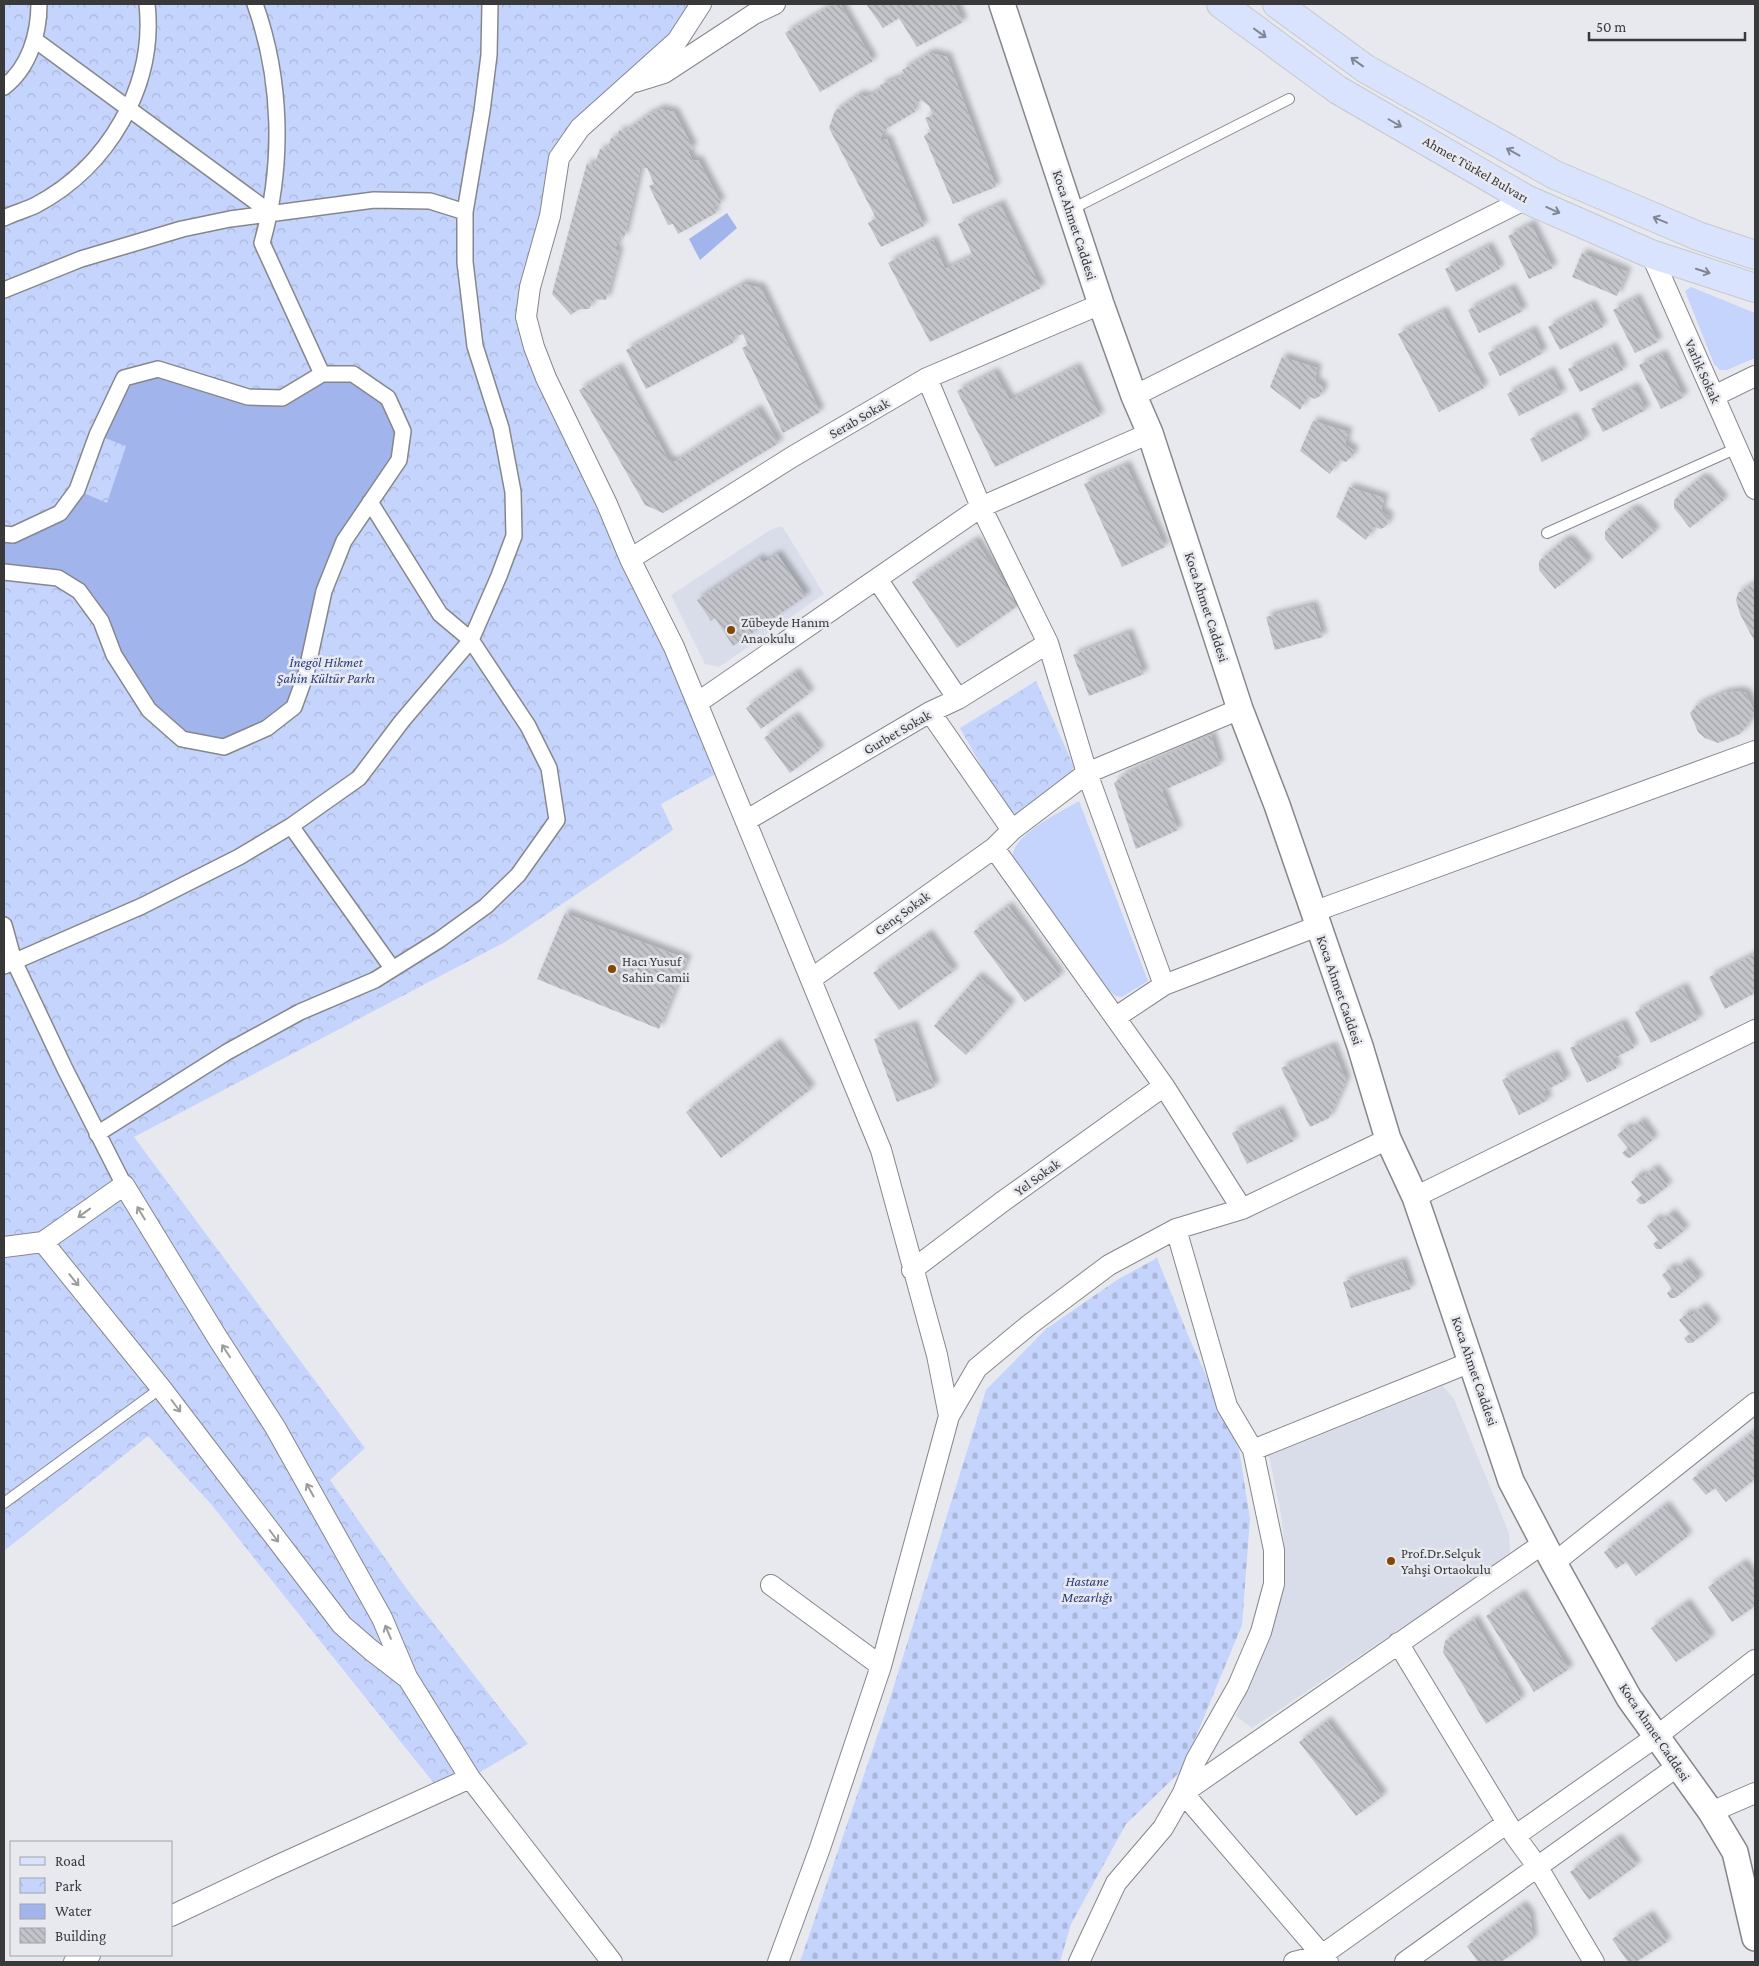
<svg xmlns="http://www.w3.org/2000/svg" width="1759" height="1966" font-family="'Crimson Pro',serif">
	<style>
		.built { fill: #d8dde9 }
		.grass { fill: #c5d4fd }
		.cemetery { fill: url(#cemetery-stones) }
		.park { fill: url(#park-crowns) }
		.water { fill: #a1b5ec }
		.building { fill: url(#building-back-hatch); filter: url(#shadow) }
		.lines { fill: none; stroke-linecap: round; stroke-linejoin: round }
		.service-casing { stroke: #85878b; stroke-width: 12 }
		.pedestrian-casing { stroke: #85878b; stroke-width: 18 }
		.minor-casing { stroke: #85878b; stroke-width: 22 }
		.tertiary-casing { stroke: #85878b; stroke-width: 28 }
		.primary-casing { stroke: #c8c8c8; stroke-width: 30 }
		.service { stroke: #fff; stroke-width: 10 }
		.pedestrian { stroke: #fff; stroke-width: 15 }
		.minor { stroke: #fff; stroke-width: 20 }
		.tertiary { stroke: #fff; stroke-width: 25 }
		.primary { stroke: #d9e3fe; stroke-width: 28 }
		.oneway { stroke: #818693 }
		.oneway2 { stroke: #9c9c9d }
		.poi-dot { fill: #844704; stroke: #e7e9ef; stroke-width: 2 }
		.labels { text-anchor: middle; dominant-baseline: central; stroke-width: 5; stroke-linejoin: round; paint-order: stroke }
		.street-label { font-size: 14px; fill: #39393b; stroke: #e7e9ef }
		.poi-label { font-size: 14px; fill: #39393b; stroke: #e7e9ef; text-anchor: start }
		.park-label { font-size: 14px; font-style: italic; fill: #2a3c7c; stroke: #e7e9ef }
	</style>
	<defs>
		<pattern id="cemetery-stones" width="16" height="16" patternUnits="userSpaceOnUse" patternTransform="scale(1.25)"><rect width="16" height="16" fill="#c5d4fd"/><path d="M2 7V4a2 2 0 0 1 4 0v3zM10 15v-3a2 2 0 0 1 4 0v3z" fill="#aab7da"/></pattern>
		<pattern id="park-crowns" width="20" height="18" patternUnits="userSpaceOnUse" patternTransform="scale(1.25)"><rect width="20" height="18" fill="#c5d4fd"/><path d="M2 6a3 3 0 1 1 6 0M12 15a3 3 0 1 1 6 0" fill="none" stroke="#aab7da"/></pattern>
		<pattern id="building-back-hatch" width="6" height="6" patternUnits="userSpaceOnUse" patternTransform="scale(1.25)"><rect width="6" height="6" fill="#c3c5cb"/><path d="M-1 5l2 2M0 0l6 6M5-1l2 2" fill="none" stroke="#9fa1a6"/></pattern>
		<filter id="shadow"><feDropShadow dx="4.5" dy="-4.5" stdDeviation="2.5" flood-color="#0004"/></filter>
	</defs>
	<rect width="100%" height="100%" fill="#e7e9ef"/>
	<path class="built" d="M782 526 824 594 719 667 705 664 671 595 770 530Z
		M1443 1386 1454 1399 1509 1533 1510 1552 1487 1570 1252 1728 1236 1716 1271 1634 1281 1588 1285 1551 1281 1514 1269 1456Z"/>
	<path class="grass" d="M1691 287 1755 313V358L1727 370H1720L1714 364 1685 291Z
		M1079 801 1148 981 1122 997 1116 996 1108 990 1016 868C1015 864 1012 858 1013 853 1018 832 1061 812 1079 801Z"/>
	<path class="cemetery" d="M1157 1258 1188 1335 1239 1449 1250 1519 1242 1625 1182 1770 1126 1824 1071 1924 1060 1962H800L889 1702 986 1390 1046 1329 1117 1280Z"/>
	<path class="park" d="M4 4H701L559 158 526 317 725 769 661 804 673 830 505 942 134 1137 365 1448 330 1480 406 1588 528 1744 470 1778 440 1791 211 1504 148 1436 4 1551Z
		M1036 681 1074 767 1070 776 1027 806 1016 813 1007 812 960 728Z"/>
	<path class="water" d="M727 213 737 228 700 260 689 239Z
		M158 369 282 398 322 374H353L388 398 403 431 399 460 344 541 294 707 224 747 182 739 149 710 79 591 4 572V534L60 513 77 490 107 503 126 446 97 435 124 378Z"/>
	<path class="building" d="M834 4H840L873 61 820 92 785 33Z
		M866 4H955L963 22 917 47 899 18 883 28Z
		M930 53 947 57 996 187 953 204 924 136 931 131 925 118 933 115 929 106 921 100 913 106 915 112 884 130 880 139H887L924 226 881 247 868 223 876 218 829 128 835 111 860 94 866 97 882 89 880 85 906 75 902 70Z
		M660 109 674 112 693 148 688 151 693 161 698 160 721 203 713 207 716 213 678 234 673 224 668 225 649 186 654 184 647 168 640 169 624 238 619 236 615 250 619 251 606 300 594 299 589 309H579L571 315 552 294 587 163 594 166 600 149 607 150 611 138 617 139 619 130 624 132 648 115Z
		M1000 204 1041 288 930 342 888 263 933 240 945 269 973 256 958 224Z
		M1531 224 1553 268 1529 279 1508 236Z
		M1488 246 1500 269 1456 292 1445 269Z
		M1582 253 1627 272 1617 296 1572 277Z
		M743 284 761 288 820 412 783 433 742 348 748 345 743 334 733 337V343L646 389 626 350Z
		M1511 288 1523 311 1479 333 1468 310Z
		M1636 298 1658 342 1635 353 1613 310Z
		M1591 304 1603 327 1560 350 1548 327Z
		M1443 311 1484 388 1439 412 1398 334Z
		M1532 330 1543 353 1500 376 1488 353Z
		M1612 347 1623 370 1580 392 1568 369Z
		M1662 354 1684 397 1661 409 1639 365Z
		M1282 357 1317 368 1315 381 1323 387 1322 392 1320 396 1315 399 1308 396 1300 410 1270 387Z
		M618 367 668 459 674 462 757 409 779 443 663 513 645 505 579 390Z
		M1076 367 1100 416 995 467 957 391 994 372 1010 400Z
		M1550 371 1562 394 1519 416 1507 394Z
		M1634 387 1646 410 1603 432 1591 409Z
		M1573 417 1585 439 1542 462 1530 439Z
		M1313 421 1348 432 1345 444 1354 451 1353 455 1346 462 1339 460 1330 474 1300 451Z
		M1126 465 1165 547 1122 567 1084 484Z
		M1700 478 1706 479 1724 500 1690 528 1674 508V500Z
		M1349 487 1384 498 1381 511 1389 517 1388 522 1386 526 1381 529 1374 527 1366 540 1336 517Z
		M1631 509 1637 510 1656 531 1622 559 1605 539V531Z
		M975 540 1019 605 957 648 912 582Z
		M1564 540H1570L1589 562 1555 589 1539 570V561Z
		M777 554 806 596 733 646 715 618 711 621 697 600 760 558 763 563Z
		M1755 583V642L1740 614 1736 600 1738 593Z
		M1313 605 1323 637 1275 650 1266 617Z
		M1128 633 1144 674 1089 696 1073 655Z
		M795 672 810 693 761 729 746 708Z
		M1738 691 1746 693 1754 711 1746 727 1740 734 1718 743 1705 738 1698 732 1690 713 1697 705 1724 693Z
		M794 716 820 750 790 773 764 738Z
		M1211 735 1220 765 1162 791 1178 830 1136 849 1114 783 1125 774Z
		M1008 906 1060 976 1025 1002 973 932Z
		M565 913 687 959 659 1029 537 979Z
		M928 934 954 971 899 1010 873 973Z
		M1755 954V993L1725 1009 1709 977Z
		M978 976 1011 1005 966 1055 934 1026Z
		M1683 987 1699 1019 1651 1043 1635 1012Z
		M1622 1023 1634 1048 1612 1059 1617 1068 1587 1083 1570 1048Z
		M913 1025 935 1087 897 1102 874 1039Z
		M776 1043 811 1089 721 1158 686 1112Z
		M1332 1046 1346 1080 1329 1118 1310 1127 1281 1068Z
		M1554 1055 1566 1080 1544 1091 1548 1100 1519 1115 1502 1080Z
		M1279 1110 1294 1141 1247 1164 1232 1133Z
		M1641 1121 1654 1139 1630 1158 1626 1157 1622 1153 1628 1148 1617 1135 1627 1127 1630 1130Z
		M1654 1168 1668 1186 1644 1204H1640L1636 1200 1642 1195 1631 1182 1640 1174 1643 1177Z
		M1671 1213 1685 1230 1661 1249H1656L1653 1244 1658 1240 1647 1226 1657 1218 1660 1222Z
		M1402 1262 1411 1289 1351 1308 1343 1282Z
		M1685 1262 1699 1279 1675 1298H1670L1667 1293 1672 1289 1662 1275 1671 1267 1674 1271Z
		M1702 1307 1716 1324 1692 1343H1688L1684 1338 1690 1334 1679 1320 1689 1312 1691 1316Z
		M1754 1431 1755 1434V1479L1726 1502 1715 1488 1706 1495 1692 1479Z
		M1665 1505 1688 1536 1636 1576 1626 1562 1616 1569 1604 1552Z
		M1743 1563 1755 1580V1606L1732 1622 1708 1587Z
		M1521 1594 1569 1669 1534 1692 1486 1616Z
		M1686 1603 1711 1638 1676 1662 1651 1628Z
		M1474 1619 1521 1699 1486 1724 1443 1652 1445 1641Z
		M1327 1721 1383 1796 1356 1816 1299 1742Z
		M1617 1838 1637 1865 1589 1900 1570 1872Z
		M1522 1905 1530 1915 1533 1939 1501 1962H1478L1467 1946Z
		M1649 1915 1667 1942 1636 1962H1628L1612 1939Z"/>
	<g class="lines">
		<g class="service-casing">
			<path id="service" d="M1070 210 1289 99
				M1547 533 1737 448
				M4 1503 161 1388"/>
		</g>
		<g class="pedestrian-casing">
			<path id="pedestrian" d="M255 4C282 80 284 165 262 243L322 374
				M35 40 271 213
				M4 87C29 68 39 34 39 4
				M4 218C14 213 26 210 36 205 108 167 156 86 147 4
				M4 290 81 259 182 229 230 219 374 200 430 201 465 212
				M4 534 13 535 60 513 77 490 97 435 124 378 158 369 248 397 282 398 322 374H353L388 398 403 431 399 460 344 541 324 591 306 674 294 707 267 728 224 747 182 739 149 710 114 655 101 621 79 591 58 578 4 572
				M291 826 392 968
				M4 925 14 961 65 1069 124 1185
				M4 966 142 906 239 857 291 826 359 778 402 721 471 640 499 576 514 536 513 492 501 428 475 346 465 262V212L482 111 489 55 490 4
				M97 1134 227 1052 300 1012 375 980 439 940 486 906 518 875 557 820 549 768 528 726 471 640 440 614 370 502"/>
		</g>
		<g class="minor-casing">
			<path id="minor" d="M701 4 677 41 580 128 559 158 550 216 530 287 526 317 534 347 546 378 607 504 630 559 674 647 881 1150 937 1355 949 1416
				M635 82 664 73 754 14 775 4
				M1651 254 1755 489
				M927 378 981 507 1048 643 1087 773 1164 985
				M1134 396 1526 199
				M1714 396 1755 376
				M630 559 792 457 927 378 1101 304
				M877 579 958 699
				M697 703 981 507 1150 433
				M930 712 1012 830
				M747 820 930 712 958 699 1048 643
				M994 848 1164 1086 1242 1209
				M1313 912 1755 751
				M811 979 994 848 1012 830 1087 773 1240 709
				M1116 1017 1164 985 1318 926
				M1415 1197 1755 1030
				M43 1242 161 1388 342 1625 371 1650 406 1677
				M4 1247 43 1242 124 1185 217 1337 275 1427 382 1618 407 1677 470 1778 612 1962
				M912 1270 1002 1202 1164 1086
				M1253 1450 1471 1362
				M1554 1563 1755 1403
				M771 1585 881 1666
				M1398 1643 1515 1836 1537 1866 1594 1962
				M1711 1812 1755 1793
				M1515 1836 1657 1736 1755 1660
				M171 1916 272 1868 470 1778
				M74 1962 90 1955
				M778 1962 820 1848 881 1666 949 1416 977 1368 1029 1325 1109 1265 1176 1229 1242 1209 1388 1139
				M1079 1962 1116 1883 1163 1828 1183 1793 1196 1760 1238 1686 1261 1632 1274 1584V1550L1253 1450 1227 1406 1176 1229
				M1294 1962 1322 1955 1507 1823
				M1328 1962 1183 1793 1544 1543
				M1405 1962 1678 1766"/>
		</g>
		<g class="tertiary-casing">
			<path id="tertiary" d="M1002 4 1101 304 1134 396 1150 433 1240 709 1277 805 1360 1046 1388 1139 1415 1197 1441 1273 1511 1481 1554 1563 1629 1698 1711 1812 1735 1852 1755 1938"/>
		</g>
		<g class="primary-casing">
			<path id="primary" d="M1221 4 1338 90 1526 199 1651 254 1755 288
				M1277 4 1366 69 1555 175 1698 236 1755 255"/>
		</g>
		<use href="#service" class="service"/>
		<use href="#pedestrian" class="pedestrian"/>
		<use href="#minor" class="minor"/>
		<use href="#tertiary" class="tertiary"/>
		<use href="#primary" class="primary"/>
	</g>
	<defs><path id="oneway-shaft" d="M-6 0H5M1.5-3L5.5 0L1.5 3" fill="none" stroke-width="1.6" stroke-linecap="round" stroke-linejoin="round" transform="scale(1.25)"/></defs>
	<g class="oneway">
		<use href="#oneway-shaft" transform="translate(1260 33) rotate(36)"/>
		<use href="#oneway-shaft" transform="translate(1357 62) rotate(-144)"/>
		<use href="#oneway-shaft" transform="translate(1395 123) rotate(30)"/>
		<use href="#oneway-shaft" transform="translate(1513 152) rotate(-151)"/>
		<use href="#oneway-shaft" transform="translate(1553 210) rotate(24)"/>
		<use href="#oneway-shaft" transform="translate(1660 220) rotate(-157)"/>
		<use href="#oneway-shaft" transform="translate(1703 271) rotate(18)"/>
	</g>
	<g class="oneway2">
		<use href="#oneway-shaft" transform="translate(84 1213) rotate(144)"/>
		<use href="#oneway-shaft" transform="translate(141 1213) rotate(-121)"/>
		<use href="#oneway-shaft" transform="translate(74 1280) rotate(51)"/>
		<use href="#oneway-shaft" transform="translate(226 1351) rotate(-123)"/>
		<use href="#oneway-shaft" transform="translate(176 1406) rotate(53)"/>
		<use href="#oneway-shaft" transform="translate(310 1490) rotate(-119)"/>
		<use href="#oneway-shaft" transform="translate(274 1536) rotate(53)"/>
		<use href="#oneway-shaft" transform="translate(388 1632) rotate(-113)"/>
	</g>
	<g class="poi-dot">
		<circle cx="731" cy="630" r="5"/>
		<circle cx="612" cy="969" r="5"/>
		<circle cx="1391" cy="1561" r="5"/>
	</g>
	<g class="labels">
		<g class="street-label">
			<text transform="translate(1476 169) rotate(30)">Ahmet Türkel Bulvarı</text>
			<text transform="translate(1075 225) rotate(72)">Koca Ahmet Caddesi</text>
			<text transform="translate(1703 371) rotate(66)">Varlık Sokak</text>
			<text transform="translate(859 418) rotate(-30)">Serab Sokak</text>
			<text transform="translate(1207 607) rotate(72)">Koca Ahmet Caddesi</text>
			<text transform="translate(897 732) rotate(-30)">Gurbet Sokak</text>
			<text transform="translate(902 913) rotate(-36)">Genç Sokak</text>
			<text transform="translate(1340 990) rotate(71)">Koca Ahmet Caddesi</text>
			<text transform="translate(1037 1177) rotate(-36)">Yel Sokak</text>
			<text transform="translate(1475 1371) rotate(71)">Koca Ahmet Caddesi</text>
			<text transform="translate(1655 1732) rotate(56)">Koca Ahmet Caddesi</text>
		</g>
		<g class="poi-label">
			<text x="741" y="622">Zübeyde Hanım<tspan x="741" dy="16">Anaokulu</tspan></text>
			<text x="622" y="961">Hacı Yusuf<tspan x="622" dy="16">Sahin Camii</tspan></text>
			<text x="1401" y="1553">Prof.Dr.Selçuk<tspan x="1401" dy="16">Yahşi Ortaokulu</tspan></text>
		</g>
		<g class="park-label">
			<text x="326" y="662">İnegöl Hikmet<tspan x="326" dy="16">Şahin Kültür Parkı</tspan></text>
			<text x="1087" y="1581">Hastane<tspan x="1087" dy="16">Mezarlığı</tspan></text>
		</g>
	</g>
	<rect width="1759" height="1966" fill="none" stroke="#39393b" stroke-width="10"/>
	<rect x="10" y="1841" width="162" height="115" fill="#e7e9ef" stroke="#a1a3a7"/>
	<rect x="20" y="1857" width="25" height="8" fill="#d9e3fe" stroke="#a1a3a7"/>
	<text x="55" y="1866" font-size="15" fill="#39393b">Road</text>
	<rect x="20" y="1878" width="25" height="15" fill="url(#park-crowns)" stroke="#a1a3a7"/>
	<text x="55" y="1891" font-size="15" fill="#39393b">Park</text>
	<rect x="20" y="1904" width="25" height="15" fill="#a1b5ec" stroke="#a1a3a7"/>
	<text x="55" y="1916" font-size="15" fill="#39393b">Water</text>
	<rect x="20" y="1928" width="25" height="15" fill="url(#building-back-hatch)" stroke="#a1a3a7"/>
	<text x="55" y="1941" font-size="15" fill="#39393b">Building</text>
	<path d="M1589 32v8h156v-8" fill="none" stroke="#39393b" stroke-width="2.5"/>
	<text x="1596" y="32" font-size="15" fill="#39393b" stroke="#e7e9ef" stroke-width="4" paint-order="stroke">50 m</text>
</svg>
